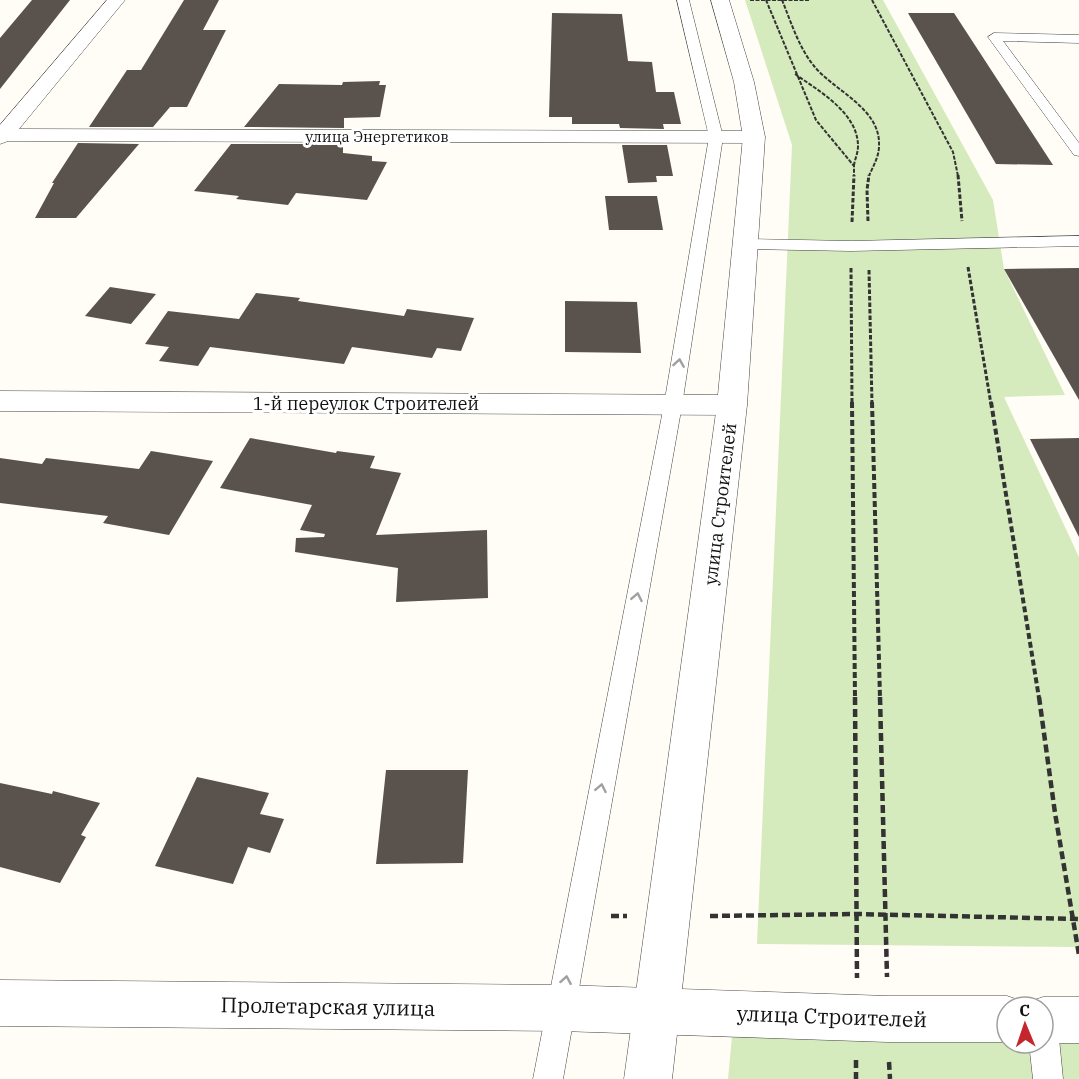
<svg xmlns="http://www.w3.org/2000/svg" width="1079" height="1079" font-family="'IBM Plex Serif',serif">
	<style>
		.green { fill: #d5ebbd }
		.building { fill: #5a524d }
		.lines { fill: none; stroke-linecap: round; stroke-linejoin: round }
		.service-casing { stroke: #444; stroke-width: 1 }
		.minor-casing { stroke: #444; stroke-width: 1 }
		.tertiary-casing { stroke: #444; stroke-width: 1 }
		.path-far3 { stroke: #333; stroke-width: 2; stroke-dasharray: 4 1.5; stroke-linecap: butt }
		.path-far2 { stroke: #333; stroke-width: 3; stroke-dasharray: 4.5 2; stroke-linecap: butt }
		.path-far1 { stroke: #333; stroke-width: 4; stroke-dasharray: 6 3; stroke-linecap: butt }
		.path { stroke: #333; stroke-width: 4.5; stroke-dasharray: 8 4; stroke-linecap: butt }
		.service { fill: #fff; fill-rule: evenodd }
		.minor { fill: #fff; fill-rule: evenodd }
		.tertiary { fill: #fff; fill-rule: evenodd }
		.oneway { stroke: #a0a0a0 }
		.labels { text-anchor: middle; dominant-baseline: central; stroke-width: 6; stroke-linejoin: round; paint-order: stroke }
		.far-street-label { font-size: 15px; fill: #111; stroke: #fff }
		.street-label { font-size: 18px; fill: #111; stroke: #fff }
		.near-street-label { font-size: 21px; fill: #111; stroke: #fff }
	</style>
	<rect width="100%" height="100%" fill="#fffdf5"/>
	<path class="green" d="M745 0H883L993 200 1004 269 1065 395 1004 397 1079 557V947L757 944 792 145Z
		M1007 1035V1043H1043L1079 1035V1079H728L732 1037Z"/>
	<path class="building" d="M32 0H70L0 89V38Z
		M184 0H219L203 30H226L187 107H170L153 127H89L127 70H141Z
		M552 13 622 14 628 61 652 62 656 92H674L681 124H663L664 129 620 128 619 124H572V117H549Z
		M908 13H954L1053 165 996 164Z
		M380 81 379 85H386L380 117 344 118V128L244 127 279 84 342 85 343 82Z
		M78 143 139 144 76 218H35L54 183H52Z
		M231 144H343V153L372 156V161L387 162 367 200 296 193 288 205 236 199 239 196 194 191Z
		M622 145H667L673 176H656L657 182 628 183Z
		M605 196H657L663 230H609Z
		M1079 268V400L1004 269Z
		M110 287 156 294 131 324 85 316Z
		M256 293 300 298 298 301 404 316 407 309 474 318 461 351 437 348 432 358 352 347 344 364 210 347 198 366 159 361 169 347 145 344 168 311 239 319Z
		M565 301 637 302 641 353 565 352Z
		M250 438 336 453 337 451 375 456 370 468 401 473 376 535 487 530 488 598 396 602 398 568 295 552 296 538 324 537 325 534 300 530 312 505 220 488Z
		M1079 438V537L1030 439Z
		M151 451 213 461 169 535 103 523 108 516 0 503V458L42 464 46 458 139 469Z
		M386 770H468L463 863 376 864Z
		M197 777 269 793 260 814 284 819 270 853 248 847 233 884 155 866Z
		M0 783 52 794 53 791 100 803 81 835 86 837 60 883 0 867Z"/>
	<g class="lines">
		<g class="service-casing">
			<path id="service" d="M677 0H689L723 137 682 405 563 1079H533L664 405 709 137Z
				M994 33 1079 35V43L1003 41 1079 143V156L1074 155 988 37Z
				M1079 236V246L851 251 746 249 738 244 746 239 851 241Z
				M1043 1013 1054 1017 1058 1028 1063 1079H1033L1029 1043H1043Z"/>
		</g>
		<g class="minor-casing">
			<path id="minor" d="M107 0H125L19 129 754 131 762 132 765 137 762 142 754 143 8 141 0 144V125Z
				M0 391 732 395 742 398 747 405 742 412 732 415 0 411Z
				M0 980 561 985 888 996H1007L1024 1002 1025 1006 1026 1003 1043 997H1079V1043H1042L1043 1007H1007V1042H888L561 1031 0 1026Z"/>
		</g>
		<g class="tertiary-casing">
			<path id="tertiary" d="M711 0H729L754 82 765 137 747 405 672 1079H624L717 405 743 137 734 82Z"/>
		</g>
		<path class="path-far3" d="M750 0H810
			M766 0 816 120 854 166V176
			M782 0C791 22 799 48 814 66 834 91 881 108 879 146 879 157 873 166 869 176
			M872 0 953 152 958 176
			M795 74C819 91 858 113 858 146 858 153 855 159 854 165"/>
		<path class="path-far2" d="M958 175 962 221
			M868 221 867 190 869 175
			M852 222 854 175
			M968 267 991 404
			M851 268 852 404
			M869 270 872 404"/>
		<path class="path-far1" d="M852 402 855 698
			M872 402 880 698
			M991 402 1039 698"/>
		<path class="path" d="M855 697 857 978
			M880 697 887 977
			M1039 697 1055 813 1079 955
			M611 916H627
			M710 916 857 914 1079 919
			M856 1060V1079
			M889 1062 890 1079"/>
		<use href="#service" class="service"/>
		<use href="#minor" class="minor"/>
		<use href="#tertiary" class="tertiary"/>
	</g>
	<defs><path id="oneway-chevron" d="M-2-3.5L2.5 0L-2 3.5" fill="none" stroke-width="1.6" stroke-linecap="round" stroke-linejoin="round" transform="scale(1.5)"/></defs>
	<g class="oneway">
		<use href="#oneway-chevron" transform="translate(679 363) rotate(-81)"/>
		<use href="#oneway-chevron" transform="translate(637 597) rotate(-79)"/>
		<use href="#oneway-chevron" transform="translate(601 788) rotate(-79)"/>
		<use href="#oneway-chevron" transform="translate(566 980) rotate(-80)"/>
	</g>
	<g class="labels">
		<g class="far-street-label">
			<text x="377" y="136">улица Энергетиков</text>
		</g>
		<g class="street-label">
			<text x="366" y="403">1-й переулок Строителей</text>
			<text transform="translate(720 504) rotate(-83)">улица Строителей</text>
		</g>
		<g class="near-street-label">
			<text transform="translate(328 1006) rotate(1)">Пролетарская улица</text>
			<text transform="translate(832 1016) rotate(2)">улица Строителей</text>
		</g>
	</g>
	<g transform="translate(1025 1025) rotate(358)"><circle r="28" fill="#ffffff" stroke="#a0a0a0" stroke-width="1.5"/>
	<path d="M0-4.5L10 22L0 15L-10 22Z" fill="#c4262e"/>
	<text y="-9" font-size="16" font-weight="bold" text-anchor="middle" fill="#111111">С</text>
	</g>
</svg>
